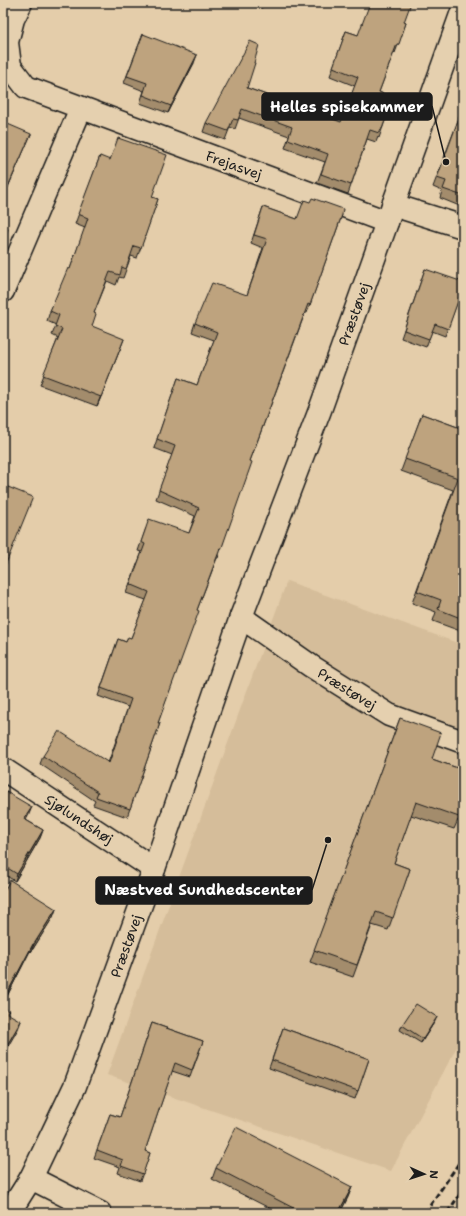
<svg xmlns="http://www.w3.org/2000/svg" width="466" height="1216" font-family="'Shantell Sans',sans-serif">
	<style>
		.built { fill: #d5bd9a }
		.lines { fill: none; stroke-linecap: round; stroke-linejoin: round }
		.minor-casing { stroke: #1c1c1c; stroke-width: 25 }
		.tertiary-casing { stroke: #1c1c1c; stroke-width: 25 }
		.minor { stroke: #e5d0af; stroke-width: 22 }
		.tertiary { stroke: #e5d0af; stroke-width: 22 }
		.rail { stroke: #1c1c1c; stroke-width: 3; stroke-dasharray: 6 3; stroke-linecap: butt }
		.wall { fill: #a38c6c; stroke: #1c1c1c }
		.shaded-wall { fill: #857258; stroke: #1c1c1c }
		.building { fill: #bea37e; stroke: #1c1c1c }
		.labels { text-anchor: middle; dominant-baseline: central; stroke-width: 4; stroke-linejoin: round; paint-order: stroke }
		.street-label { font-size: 14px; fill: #1c1c1c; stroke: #e5d0af }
		.leader { fill: none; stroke: #1c1c1c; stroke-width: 1.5 }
		.callout-dot { fill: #1c1c1c; stroke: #e5d0af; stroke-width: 1.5 }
		.callout { fill: #1c1c1c; stroke: #1c1c1c; stroke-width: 1.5 }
		.callout-label { font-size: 15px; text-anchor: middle; font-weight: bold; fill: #fff }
	</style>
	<rect width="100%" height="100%" fill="#e4cdaa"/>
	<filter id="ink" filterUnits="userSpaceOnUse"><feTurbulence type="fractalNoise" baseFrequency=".025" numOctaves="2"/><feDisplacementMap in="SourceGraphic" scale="8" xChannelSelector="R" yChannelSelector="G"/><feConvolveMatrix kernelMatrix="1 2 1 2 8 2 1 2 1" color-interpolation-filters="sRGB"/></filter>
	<g filter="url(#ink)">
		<path class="built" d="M287 581 463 645V1035L391 1171 107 1075Z"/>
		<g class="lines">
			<g class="minor-casing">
				<path id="minor" d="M21 3 13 19 7 42 10 66 26 87 387 222
					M393 205 463 227
					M3 291 81 108
					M241 617 311 666 389 715 463 742
					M3 769 154 869
					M31 1178 100 1213"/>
			</g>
			<g class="tertiary-casing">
				<path id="tertiary" d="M9 1213 31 1178 75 1086 154 869 241 617 320 410 463 9"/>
			</g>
			<use href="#minor" class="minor"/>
			<use href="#tertiary" class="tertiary"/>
			<path class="rail" d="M425 1213 463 1157
				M447 1213 463 1190"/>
		</g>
		<path class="wall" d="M252 3H264L262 8Z
			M404 22 406 23 395 53 394 52 379 92 393 98 379 138 378 137 376 142 367 139 348 194 317 183 325 162 285 148 289 136 239 118 235 129 230 127 225 140 203 132 206 123 247 88 341 122 355 86 330 76 346 31 358 35Z
			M143 34 194 63 168 113 140 103 144 91 124 83Z
			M463 107V204L462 207 440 198 442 191 433 187Z
			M100 156 152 197 158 199 137 258 131 256 123 278 119 277 116 285 107 281 94 313 92 326 120 349 97 406 40 385 58 338 52 335 56 325 47 321 50 311 70 269 85 228 75 224Z
			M263 207 297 219 342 215 307 313H305L250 461 218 558H217L197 610 158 723H160L127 817 93 805 95 801 40 764 43 756 108 763 128 707 98 696 118 639 126 642 131 638 146 600 126 593 142 552 138 551 146 528 189 533 195 516 156 499 172 455 154 448 178 378 197 385 214 340 192 332 195 323 247 295 263 248 251 243Z
			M425 269 463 287 445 336 432 331 426 347 401 338Z
			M422 414 463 429V632L433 621 436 612 412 603 453 490 401 471Z
			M400 718 432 759 463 770V822L458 820 454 829 411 815 394 863 410 869 388 930 372 925 353 977 310 962Z
			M3 790 29 814 26 820 43 830 40 838 15 881 3 874Z
			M3 893 56 909 53 917 31 952 30 951 3 1004Z
			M435 1021 421 1043 400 1030 402 1025Z
			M152 1023 203 1041 190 1077 172 1071 145 1151 150 1153 140 1181 118 1173 120 1167 94 1158 110 1114 120 1117Z
			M283 1028 369 1059 355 1099 269 1068Z
			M216 1168 352 1187 348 1197 340 1213H279L212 1179Z"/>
		<path class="shaded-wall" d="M197 55 194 63 168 113 171 106Z
			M31 134 27 143 3 199V198Z
			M124 339 120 349 97 406 101 397Z
			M32 807 29 814 22 827 24 819Z
			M43 830 40 838 15 881 17 874Z
			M56 909 53 917 31 952 34 944Z
			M33 944 30 951 3 1004V1001Z
			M437 1017 435 1021 421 1043 423 1039Z
			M21 1021 18 1029 3 1055V1052Z
			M352 1187 348 1197 340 1213H338Z"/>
		<path class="building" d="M370 3H411L404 22 406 23 399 44H397L379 92 393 98 382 129H381L379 133 370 130 351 185 321 174 328 154 288 139 292 127 242 109 238 120 233 119 228 131 206 123 250 41 259 45 254 63H255L247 88 341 122 358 77 333 67 346 31 358 35Z
			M143 34 197 55 171 106 143 95 147 83 127 76Z
			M463 107V196L443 189 446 181 437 178Z
			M3 122 31 134 3 198Z
			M118 138 167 155 152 197 158 199 141 248 134 246 126 269 122 267 120 275 110 272 94 313 96 314 92 326 124 339 101 397 43 375 62 329 55 326 59 315 50 311 68 268 70 269 88 218 78 214 100 156 110 160Z
			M312 198 343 209 342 215 310 305 308 304 250 461 252 462 221 550 220 549 197 610 199 611 158 723H160L130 809 96 797 98 792 43 756 59 731 109 763 131 699 101 688 118 639 126 642 128 637 131 638 149 592 130 584 145 544 141 542 149 519 189 533 199 508 159 490 175 446 157 439 178 378 197 385 217 332 195 323 212 283 247 295 267 239 254 235 263 207 297 219 304 200 310 202Z
			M3 227 8 229 3 241Z
			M425 269 463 282V287L448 329 435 324 429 339 404 330Z
			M422 414 463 429V619L438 609 441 600 417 591 458 478 405 459Z
			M3 485 33 497 3 571Z
			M400 718 441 733 432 759 463 770V808H462L459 817 416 802 394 863 410 869 393 918 376 912 357 965 314 950Z
			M3 790 32 807 24 819 43 830 17 874 3 865Z
			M10 880 56 909 34 944H33L3 1001V893Z
			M416 1004 437 1017 423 1039 402 1025Z
			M3 1008 9 1011 7 1013 21 1021 3 1052Z
			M152 1023 203 1041 192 1070 175 1063 145 1151 150 1153 143 1174 121 1166 123 1160 97 1150 110 1114 120 1117Z
			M283 1028 369 1059 358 1091 272 1060Z
			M236 1127 352 1187 338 1213H303L216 1168Z"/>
	</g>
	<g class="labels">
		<g class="street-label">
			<text transform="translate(234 165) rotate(20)">Frejasvej</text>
			<text transform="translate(354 314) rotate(-70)">Præstøvej</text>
			<text transform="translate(347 689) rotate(32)">Præstøvej</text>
			<text transform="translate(79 819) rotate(33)">Sjølundshøj</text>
			<text transform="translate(126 946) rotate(-70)">Præstøvej</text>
		</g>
	</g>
	<path class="leader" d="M446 162L432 106M328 840L312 890"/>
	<g class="callout-dot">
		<circle cx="446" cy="162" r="4"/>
		<circle cx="328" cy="840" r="4"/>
	</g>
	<g class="callout">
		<rect x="262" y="93" width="170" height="27" rx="4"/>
		<rect x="96" y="877" width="216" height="27" rx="4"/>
	</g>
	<g class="callout-label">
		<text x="347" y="112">Helles spisekammer</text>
		<text x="204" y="895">Næstved Sundhedscenter</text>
	</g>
	<rect width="466" height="1216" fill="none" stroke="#e5d0af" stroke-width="16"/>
	<rect x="8" y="8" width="450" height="1200" fill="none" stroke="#1c1c1c" stroke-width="1.5" filter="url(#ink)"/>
	<g transform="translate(424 1174) rotate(93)" stroke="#e5d0af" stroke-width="3" paint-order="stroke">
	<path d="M0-3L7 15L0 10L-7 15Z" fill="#1c1c1c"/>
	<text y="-6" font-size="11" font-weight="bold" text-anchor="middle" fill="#1c1c1c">N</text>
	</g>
</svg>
